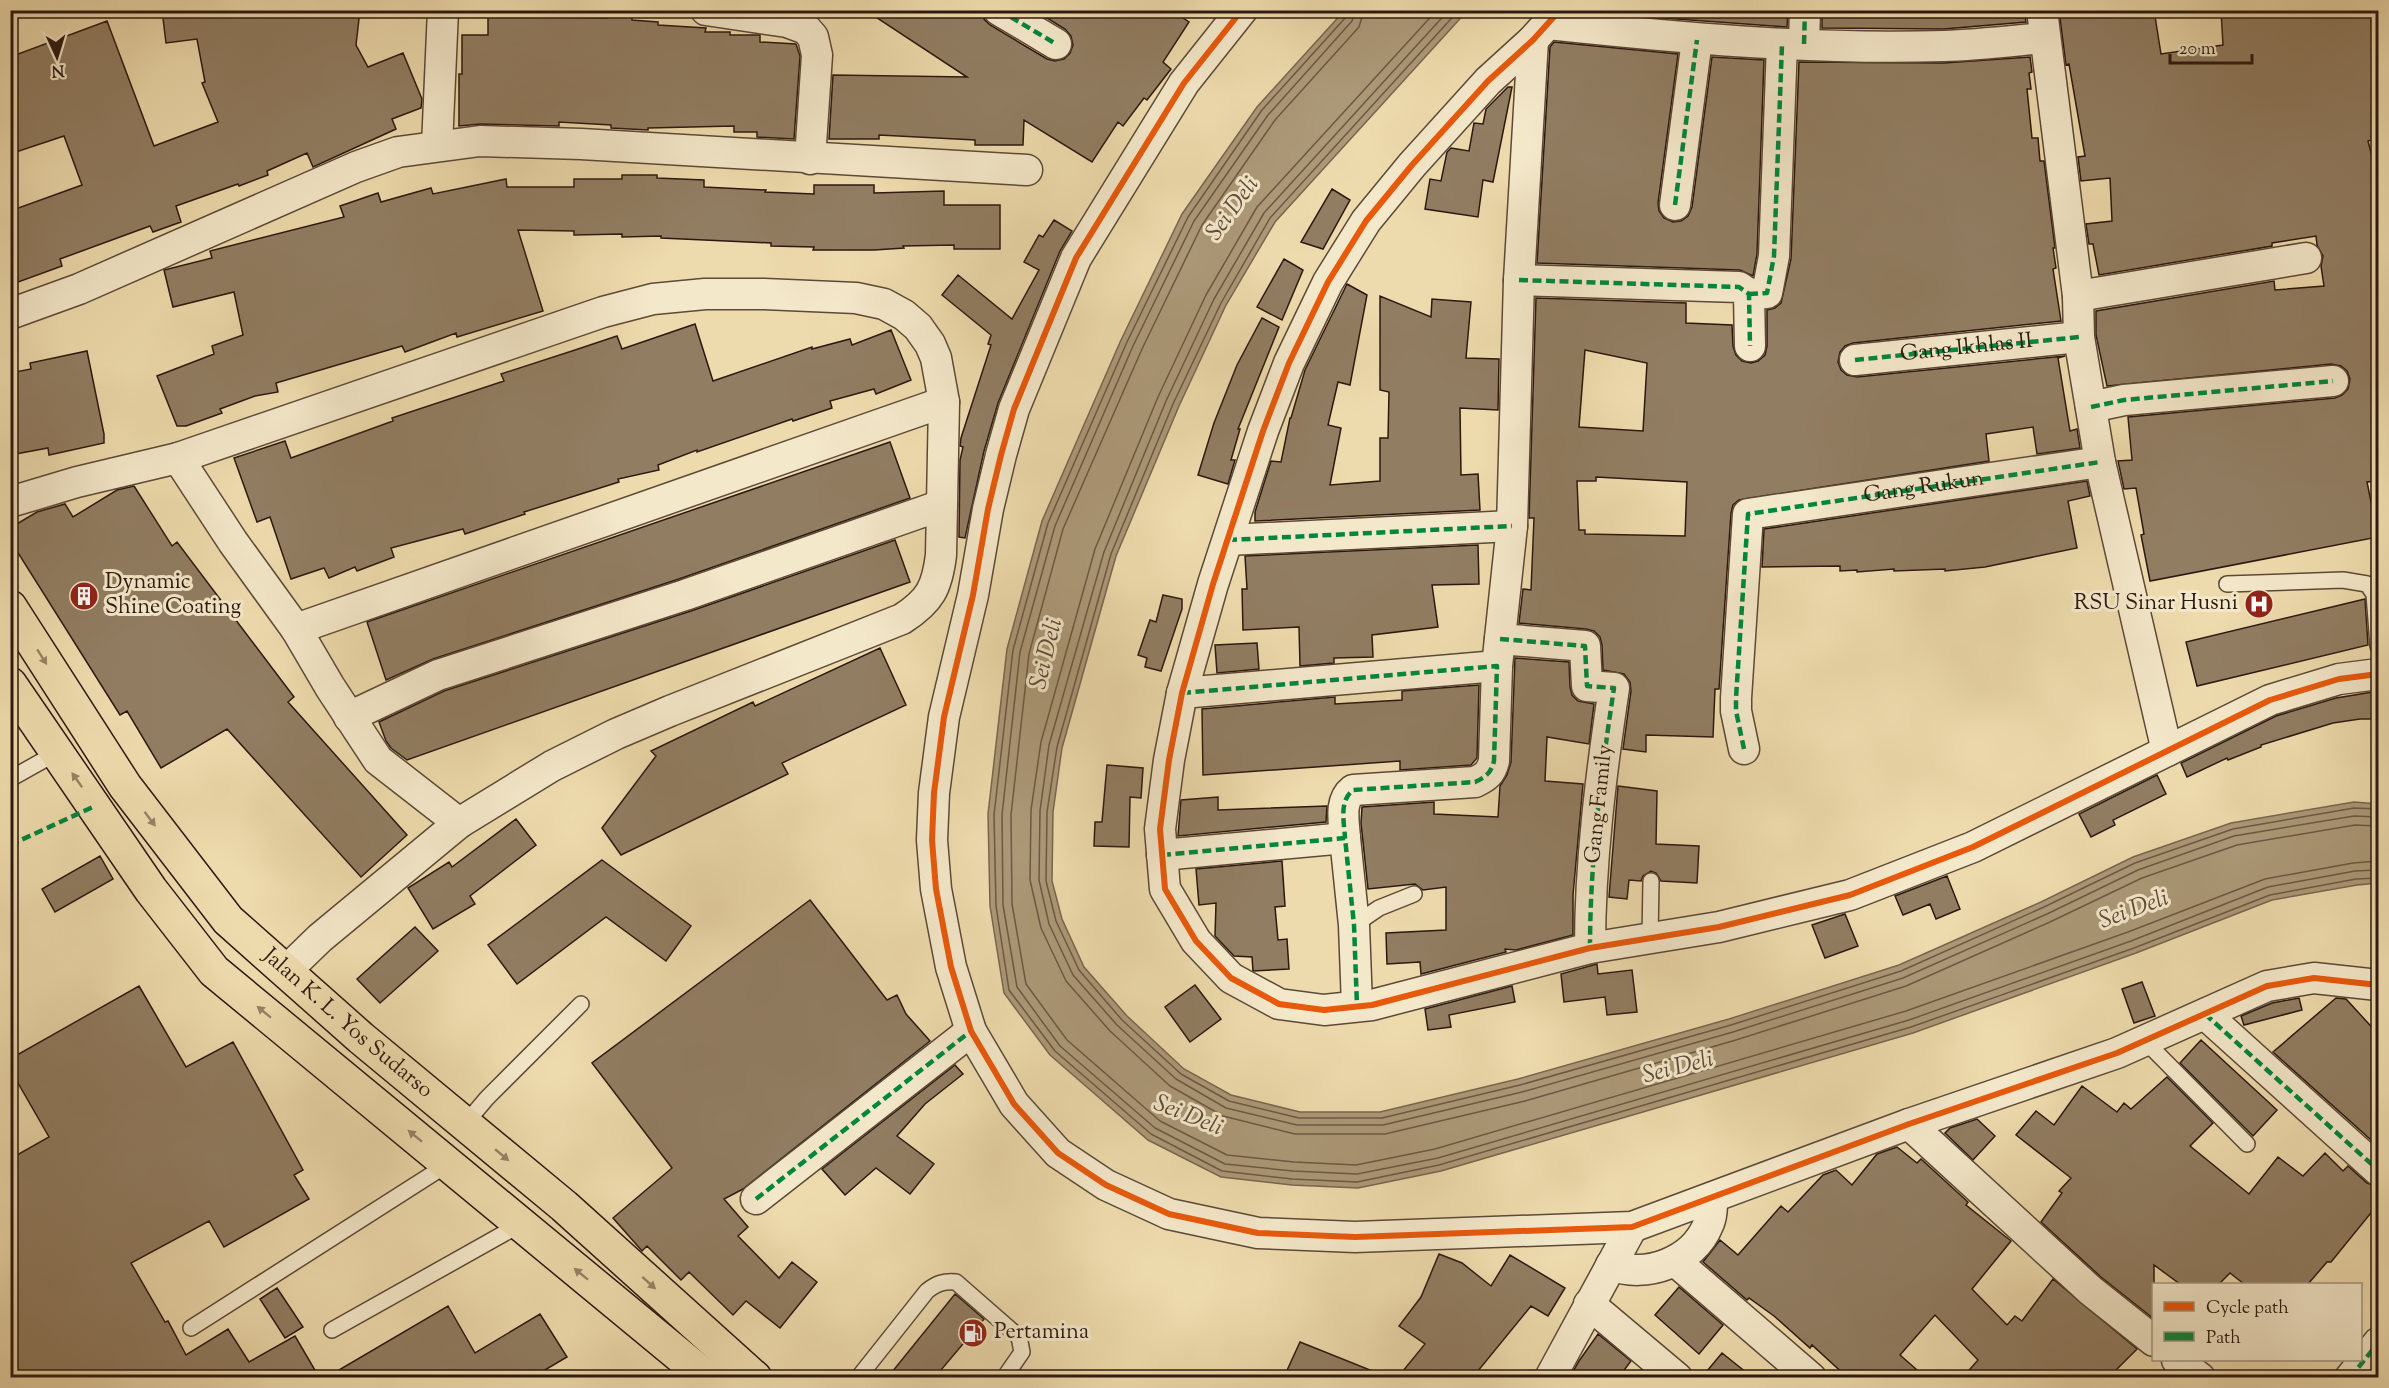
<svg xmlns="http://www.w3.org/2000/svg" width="2389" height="1388" font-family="'Sorts Mill Goudy',serif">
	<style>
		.water { fill: #ac9978; stroke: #79654e; stroke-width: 1.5 }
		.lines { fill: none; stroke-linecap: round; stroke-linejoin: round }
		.shore { stroke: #6c5844; stroke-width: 1.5 }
		.building { fill: #917d62; stroke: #2c1810; stroke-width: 1.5; fill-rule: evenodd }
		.lane-casing { stroke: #5c4937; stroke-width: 18 }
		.street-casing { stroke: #5c4937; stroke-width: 33 }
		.highway-casing { stroke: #2c1810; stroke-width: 36 }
		.lane { stroke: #f4e8ca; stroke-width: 15 }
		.street { stroke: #f4e8ca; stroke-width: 30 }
		.highway { stroke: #eedbad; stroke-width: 33 }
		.quiet { stroke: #00873e; stroke-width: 4.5; stroke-dasharray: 9 4.5; stroke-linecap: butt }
		.cycleway-casing { stroke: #f4e8ca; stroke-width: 10 }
		.cycleway { stroke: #e8590c; stroke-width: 6 }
		.oneway { fill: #978366 }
		.labels { text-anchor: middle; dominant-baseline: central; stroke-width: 6; stroke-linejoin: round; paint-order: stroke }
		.street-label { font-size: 22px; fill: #2c1810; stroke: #f4e8ca }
		.poi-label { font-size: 22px; fill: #2c1810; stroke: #f4e8ca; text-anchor: start }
		.water-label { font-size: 24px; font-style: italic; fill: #5f4c3a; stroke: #f4e8ca }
	</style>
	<rect width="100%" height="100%" fill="#eedbad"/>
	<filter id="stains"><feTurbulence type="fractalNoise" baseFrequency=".00333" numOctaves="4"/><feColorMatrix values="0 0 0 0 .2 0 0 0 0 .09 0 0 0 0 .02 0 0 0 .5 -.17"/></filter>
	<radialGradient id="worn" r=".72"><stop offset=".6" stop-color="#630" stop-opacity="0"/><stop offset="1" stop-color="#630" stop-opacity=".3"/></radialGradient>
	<path class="water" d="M1344 11H1467L1275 222 1226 305 1179 406 1116 556 1062 748 1053 812 1052 881 1062 919 1084 967 1127 1016 1184 1069 1231 1095 1300 1112H1380L1518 1079 1729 1019 1899 965 2041 902 2133 857 2231 823 2354 802 2378 804V883L2357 885 2272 900 2136 953 1913 1033 1441 1171 1358 1188 1292 1185 1221 1177 1148 1140 1050 1055 1004 993 990 906 988 814 1007 649 1042 521 1121 340 1182 214 1257 107Z"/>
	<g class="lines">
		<path class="shore" d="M1348 10 1346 17 1262 110 1188 217 1127 342 1048 523 1013 650 994 815 996 906 1009 990 1055 1051 1151 1134 1222 1171 1292 1179 1357 1182 1439 1165 1911 1027 2134 948 2270 895 2356 879 2378 878
			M1355 10 1352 21 1268 115 1194 221 1133 346 1055 526 1020 652 1002 815 1003 905 1017 987 1060 1046 1155 1128 1225 1164 1293 1171 1357 1174 1438 1158 1909 1020 2131 941 2268 887 2355 871 2378 870
			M1364 10 1359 27 1275 120 1202 225 1142 349 1063 529 1029 654 1011 815 1012 904 1026 984 1067 1040 1160 1121 1227 1155 1294 1162 1356 1165 1435 1149 1906 1011 2128 932 2265 879 2353 863 2378 861
			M1437 10 1257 207 1206 295 1158 397 1095 549 1041 742 1031 810 1030 880 1041 928 1066 981 1110 1031 1170 1086 1223 1116 1295 1134H1385L1525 1101 1736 1040 1906 986 2050 922 2142 878 2237 845 2355 825 2378 826
			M1449 10 1264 213 1214 299 1166 401 1104 552 1049 745 1040 811 1039 880 1049 924 1073 975 1117 1025 1176 1079 1226 1108 1297 1125H1383L1522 1092 1733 1032 1903 978 2047 914 2138 870 2234 836 2354 816 2378 817
			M1459 10 1270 218 1221 303 1173 404 1111 554 1057 747 1047 812 1046 881 1056 921 1079 970 1122 1020 1181 1074 1229 1101 1299 1118H1382L1520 1085 1731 1025 1901 971 2044 907 2135 863 2233 829 2354 808 2378 809"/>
	</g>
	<path class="building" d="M162 10H360L356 45 368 67 403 53 422 99 421 108 392 119 396 129 313 167 307 153 267 171 268 175 239 186 238 184 176 206 181 222 153 232 150 226 60 259 62 266 10 285V211L82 185 64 136 10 154V57L107 21 154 146 218 122 202 83 205 82 197 39 166 43Z
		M865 10H982L984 19 990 25 1047 59 1055 61 1064 59 1070 53 1073 45 1071 36 1065 29 1034 10H1171L1189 22 1163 62 1171 69 1147 100 1144 98 1123 126 1118 122 1092 162 1024 120 1023 145H975V140L879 135V139H829L833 75 967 77Z
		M1602 10H1788L1787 27 1649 17 1602 12Z
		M1822 10H2018V18L2025 16 2026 22 1944 29 1822 28Z
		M2059 10H2154L2161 54 2223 45 2221 10H2379V138L2368 141 2379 183V481L2367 482 2378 537 2150 581 2141 535 2144 534 2136 488 2124 489 2118 461 2132 460 2128 417 2335 398 2342 395 2348 389 2350 379 2347 371 2341 366 2331 364 2107 386 2096 335V311L2274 281 2275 290 2324 286 2321 266 2323 256 2317 245 2316 236 2272 243V246L2099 275 2093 244H2089L2086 224 2112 221 2110 178 2081 181 2078 157 2085 156 2069 64 2066 65Z
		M488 11 532 13V17L607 18V15H632V20L658 22V25L706 28 705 32H730V35H760V42L796 44 800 56 794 139 757 137V132H734V126L648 128V130L611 128V125L559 122V126L480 124 459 126V74H462V35H488Z
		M1554 42 1678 54 1658 203 1659 211 1664 218 1673 222 1681 221 1688 216 1692 207 1712 57 1764 60 1757 254 1753 276 1740 270 1537 263 1550 47Z
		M2030 57 2032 72 2029 73 2031 89H2027L2032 138H2038L2040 161H2044L2055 248H2053L2056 268 2053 269 2061 321 1853 343 1845 346 1840 352 1838 362 1841 370 1847 375 1857 377 2065 356 2058 358 2070 431 2077 429 2080 448 2037 454 2033 427 1986 434 1989 461 1739 500 1733 505 1731 513 1719 689H1715L1713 737 1646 735V752L1623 749 1631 691 1630 682 1624 674 1603 670 1602 645 1600 637 1594 631 1586 629 1519 623 1523 589 1531 590 1534 518H1529L1536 298 1686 303V323L1732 325 1733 346 1736 355 1742 361 1751 363 1758 361 1765 355 1767 346V310L1775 308 1781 303 1791 259 1799 62 1944 63ZM1585 350 1647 363 1643 431 1579 427ZM1596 477 1687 482 1685 536 1585 534V530H1579L1577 481H1596Z
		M1508 87H1512L1493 182 1483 180 1478 217 1425 209 1430 179 1441 181 1447 152 1451 148 1469 151 1474 123 1483 124 1486 109Z
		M622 175H657V178L704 180V187L766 190 765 192 814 194V185H874V193L944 191V205H1000V249H954V245L903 246 904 248 874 250H813L814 247 771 246V243L661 238V236L622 237V234L574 235V231L518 230 543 311 457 337 456 333 405 352 402 346 276 383 278 392 255 396 220 409 222 413 186 426H177L157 376 214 354 212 346 243 335 234 292 173 307 164 270 212 258 210 251 344 217 340 206 378 193 381 202 431 188 433 194 506 179 507 187H574V179H622Z
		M1332 189 1350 200 1323 249 1301 242Z
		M1054 220 1072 231 1060 251 998 403 984 451 965 538 959 537 960 460 963 447 960 446 961 438 991 345 988 344 991 335 942 295 958 275 1012 319 1039 270 1024 262 1039 235 1043 237Z
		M1284 259 1303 270 1282 320 1257 307Z
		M1347 284 1367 295 1350 385 1338 382 1328 425 1341 428 1330 485 1380 481V438H1388L1389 392 1380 390V296L1431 317 1432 299 1471 302 1466 358 1499 359 1498 410 1460 408 1461 475 1478 474 1480 510 1255 521V512L1271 461 1281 462 1290 418H1291L1305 370Z
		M1262 318 1279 327 1238 429H1240L1231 460H1235L1228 484 1198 475 1214 423 1237 365Z
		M695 324 713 381 812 347V349L850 339 852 345 891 330 911 380 876 394 874 389 830 401 832 408 793 421 792 419 697 452V450L658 465 659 470 618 479 619 482 524 512 525 514 465 534 463 529 391 548 394 557 357 571 355 567 329 578 324 568 291 579 270 517 257 522 234 458 285 441 291 458 393 421 392 418 504 381 501 374 575 350 617 336 622 349Z
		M87 351 104 434V443L49 455 48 448 10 455V373L31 369 30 363Z
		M890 442 910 498 679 579 433 659 386 680 367 622Z
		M2087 481 2090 496 2068 501 2077 548 1985 567 1945 571V569L1894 571V569L1857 572V570L1840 571V566L1762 567 1764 529Z
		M134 486 172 546 177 542 294 697 288 702 407 835 361 877 227 729 161 768 127 711 120 715 10 540V528L37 512 65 504 73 517 117 490Z
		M895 540 910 582 407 760 391 748 386 741 379 722 444 691 691 611Z
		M1478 545 1479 584 1432 585 1438 627 1372 635 1373 657 1334 658V663L1300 666 1299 627 1243 630 1242 589H1247L1245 556Z
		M1163 595 1182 599V609L1161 671 1145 667 1147 658 1138 655 1150 620 1156 622Z
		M2365 599 2368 645 2197 686 2186 642Z
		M1257 643 1259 669 1217 673 1215 645Z
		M880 648 906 705 782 763 788 774 621 855 602 828 656 756 651 751 753 702 755 706Z
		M1515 658 1569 662 1570 687 1572 695 1578 701 1594 704 1589 744 1547 737 1545 781 1583 784 1573 895V935L1516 950 1505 949 1506 952 1421 974 1420 962 1387 964 1386 933 1446 930V887L1423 890 1415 884 1368 889 1361 823 1362 807 1434 802V814L1498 817 1500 786 1507 775 1511 762Z
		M1479 685 1477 758 1471 765 1400 770V761L1203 775 1202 709 1335 697V704L1402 700V691Z
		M2379 691V719H2360L2333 723 2261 745V747L2228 760 2227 758 2187 777 2181 763 2276 716 2336 698Z
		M1107 765 1143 768 1141 798 1130 797 1129 847 1094 846 1095 822H1102Z
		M2157 775 2166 794 2113 820 2115 825 2091 837 2079 814Z
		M1618 786 1657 791 1656 844 1699 846 1697 883 1661 881 1656 873 1651 871 1643 876 1641 881 1629 880 1627 899 1609 897Z
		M1218 797V810L1327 806 1326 822 1178 836 1181 800Z
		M516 819 536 845 470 896 475 904 433 929 408 888 449 862 452 867Z
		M100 856 113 879 55 912 42 889Z
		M602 860 691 926 666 961 606 917 517 984 488 945Z
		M1282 861 1285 906 1275 907 1278 940 1287 939 1289 969 1253 971 1252 957 1234 956 1215 936 1216 903 1199 905 1196 869Z
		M1947 876 1960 909 1936 919 1930 904 1903 915 1895 896Z
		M810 900 887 1000 897 995 906 1014 930 1041 743 1189 724 1199 748 1227 738 1236 779 1278 792 1262 817 1282 780 1328 746 1301 733 1315 689 1272 681 1280 647 1246 642 1251 613 1218 672 1168 592 1063Z
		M1845 914 1858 946 1825 958 1812 925Z
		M415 927 438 951 380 1003 357 979Z
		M1597 964 1598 974 1632 970 1637 1012 1607 1015 1605 997 1564 1002 1561 974Z
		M2142 982 2155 1016 2134 1023 2122 989Z
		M1195 985 1221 1019 1190 1042 1165 1007Z
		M139 986 186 1067 233 1042 303 1170 294 1175 309 1199 224 1247 209 1221 131 1263 165 1322 168 1321 186 1355 228 1329 249 1362 295 1336 319 1377H10V1159L49 1137 10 1069V1059Z
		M1512 986 1515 1002 1449 1015 1451 1027 1428 1030 1425 1009Z
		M2299 998 2302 1010 2244 1025 2241 1016 2272 1003Z
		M2336 998 2346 999 2379 1035V1147L2273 1052Z
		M2201 1040 2277 1110 2253 1136 2180 1063Z
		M955 1065 963 1074 925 1104 897 1136 934 1164 910 1194 876 1168 845 1195 822 1169Z
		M2167 1077 2213 1123 2190 1146 2249 1194 2278 1157 2303 1176 2325 1153 2343 1171 2348 1166 2367 1183 2379 1187V1203L2331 1262H2327L2308 1284H2244L2230 1273 2219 1284H2180L2154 1265V1319L2101 1277 2041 1222 2062 1193 2059 1191 2071 1178 2016 1135 2036 1111 2054 1125 2082 1086 2117 1112 2124 1103 2131 1109Z
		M1977 1119 1995 1136 1973 1160 1945 1133 1950 1128Z
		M1897 1147 1917 1163 1921 1159 1968 1202 1966 1205 2011 1241 1972 1289 2007 1325 2015 1316 2022 1321 2053 1279 2137 1349 2109 1377H1963L1978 1360 1935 1315 1900 1355 1925 1377H1847L1812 1345 1810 1348 1774 1316 1749 1298 1747 1300 1703 1262 1720 1240 1738 1255 1781 1206 1788 1212 1823 1175 1836 1170 1852 1185 1877 1154Z
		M1439 1254 1462 1263 1491 1286 1510 1255 1565 1288 1548 1316 1531 1306 1473 1377H1398L1425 1344 1399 1326 1421 1297Z
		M1679 1287 1723 1325 1699 1354 1655 1315Z
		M277 1288 303 1327 285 1338 260 1299Z
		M955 1294 984 1319 935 1377H888Z
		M448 1306 475 1353 540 1314 567 1357 533 1377H327Z
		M1598 1334 1631 1361 1619 1377H1570L1579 1361Z
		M1300 1342 1385 1376V1377H1284Z
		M1722 1353 1752 1377H1702Z"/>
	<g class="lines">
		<g class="lane-casing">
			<path id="lane" d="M2227 584 2343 580 2367 584 2374 594 2378 646
				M10 779 58 752
				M1354 925 1379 908 1414 894
				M1650 938 1651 881
				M2145 1041 2247 1144
				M465 1124 487 1098 581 1004
				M191 1328 448 1164
				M332 1330 521 1224
				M858 1378 927 1291C937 1283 944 1281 956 1282L1019 1337 1022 1352 1004 1378"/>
		</g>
		<g class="street-casing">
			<g id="street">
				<path d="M706 10 787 22 806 29 813 37 817 55 810 159"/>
				<path d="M999 10 1056 44"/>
				<path d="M1242 10 1184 83 1076 258 1014 409 1001 455 988 509 973 595 944 717 934 793 932 840 936 889 951 967 971 1031 1014 1104 1058 1153 1106 1185 1169 1214 1258 1233 1355 1237 1632 1227 1909 1124 2117 1053 2267 986 2314 978 2378 985"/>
				<path d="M1560 10 1533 40 1488 81 1412 165 1366 221 1328 282 1289 363 1263 431 1213 584 1182 693 1169 760 1160 829 1165 889 1196 941 1231 978 1279 1004 1324 1010 1372 1005 1590 948 1719 927 1850 895 1973 847 2270 700 2339 679 2378 674"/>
				<path d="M2042 10 2078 296 2079 337 2100 462 2167 751"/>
				<path d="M1548 24C1680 38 1812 50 1944 46 1977 45 2011 41 2044 38"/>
				<path d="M1804 44 1805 10"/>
				<path d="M437 146 443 10"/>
				<path d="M1675 205 1697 40"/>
				<path d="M1519 280 1739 287 1749 294 1750 346"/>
				<path d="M1749 294 1767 293 1774 256 1782 44"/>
				<path d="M2078 296 2306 258"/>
				<path d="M10 314 79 289 356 167 398 152 480 141 581 144 1027 170"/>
				<path id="s1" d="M1855 360 2079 337"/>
				<path d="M2091 407 2124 400 2333 381"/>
				<path d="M178 458 233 542 296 629 330 687 378 760 459 823"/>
				<path d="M10 502 77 482 178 458 603 312 653 299 705 294H764L856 298 884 304 904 315 918 327 930 344 936 358 944 402 941 555C937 588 930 601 902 619L670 711 616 734 552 766 459 823 320 938 286 971"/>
				<path d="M1228 540 1512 526"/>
				<path d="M296 629 944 402"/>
				<path d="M1500 639 1585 646 1587 686 1614 688C1601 774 1590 861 1590 948"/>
				<path d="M1182 693 1497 666"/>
				<path d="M349 717 438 675 685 595 942 505"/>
				<path d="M1744 749 1736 711V698L1748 514 2100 462"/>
				<path d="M1345 838C1344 821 1339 801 1353 790L1475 782C1486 777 1491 773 1494 761L1497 666 1512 526 1519 280 1533 40"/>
				<path d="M1162 855 1345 838 1354 925 1357 1006"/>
				<path d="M2205 1014 2378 1170"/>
				<path d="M1909 1124 2090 1290 2154 1341"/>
				<path d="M756 1199 971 1031"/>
				<path d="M1675 1261 1811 1378"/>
				<path d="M1611 1265C1646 1279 1693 1262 1708 1225 1712 1217 1712 1207 1712 1198"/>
				<path d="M1589 1304 1677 1378"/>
				<path d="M2177 1360 2200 1378"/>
				<path d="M1550 1378 1632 1227"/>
				<path d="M2350 1378 2378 1343"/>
			</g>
		</g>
		<g class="highway-casing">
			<g id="highway">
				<path id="s2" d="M10 607 125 786 228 920 361 1038 564 1206 755 1378"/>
				<path d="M10 684 151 890 214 971 707 1378"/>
			</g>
		</g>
		<use href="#lane" class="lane"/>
		<use href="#street" class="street"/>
		<use href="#highway" class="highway"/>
		<g class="quiet">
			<path d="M999 10 1056 44"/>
			<path d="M1804 44 1805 10"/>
			<path d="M1675 205 1697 40"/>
			<path d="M1519 280 1739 287 1749 294 1750 346"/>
			<path d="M1749 294 1767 293 1774 256 1782 44"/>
			<path d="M1855 360 2079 337"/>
			<path d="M2091 407 2124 400 2333 381"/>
			<path d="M1228 540 1512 526"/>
			<path d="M1500 639 1585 646 1587 686 1614 688C1601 774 1590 861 1590 948"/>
			<path d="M1182 693 1497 666 1494 761C1491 773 1486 777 1475 782L1353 790C1339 801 1344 821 1345 838"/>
			<path id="s3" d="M1744 749 1736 711V698L1748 514 2100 462"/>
			<path d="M10 845 95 806"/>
			<path d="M1162 855 1345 838 1354 925 1357 1006"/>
			<path d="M2205 1014 2378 1170"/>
			<path d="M756 1199 971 1031"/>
			<path d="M2350 1378 2378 1343"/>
		</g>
		<g class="cycleway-casing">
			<path id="cycleway" d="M1242 10 1184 83 1076 258 1014 409 1001 455 988 509 973 595 944 717 934 793 932 840 936 889 951 967 971 1031 1014 1104 1058 1153 1106 1185 1169 1214 1258 1233 1355 1237 1632 1227 1909 1124 2117 1053 2267 986 2314 978 2378 985
				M1560 10 1533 40 1488 81 1412 165 1366 221 1328 282 1289 363 1263 431 1213 584 1182 693 1169 760 1160 829 1165 889 1196 941 1231 978 1279 1004 1324 1010 1372 1005 1590 948 1719 927 1850 895 1973 847 2270 700 2339 679 2378 674"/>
		</g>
		<use href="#cycleway" class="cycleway"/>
	</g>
	<defs><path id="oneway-solid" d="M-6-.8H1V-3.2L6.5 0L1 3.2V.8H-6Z" transform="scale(1.5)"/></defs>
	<g class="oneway">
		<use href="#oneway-solid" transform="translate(42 657) rotate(58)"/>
		<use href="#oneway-solid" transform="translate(77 780) rotate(-125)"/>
		<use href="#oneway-solid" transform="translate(150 819) rotate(53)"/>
		<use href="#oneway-solid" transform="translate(264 1012) rotate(-141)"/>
		<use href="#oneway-solid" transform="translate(415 1136) rotate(-141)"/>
		<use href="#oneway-solid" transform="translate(502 1155) rotate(40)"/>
		<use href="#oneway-solid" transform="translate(581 1274) rotate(-141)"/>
		<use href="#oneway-solid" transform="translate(649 1283) rotate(42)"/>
	</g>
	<defs>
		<g id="building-disc" transform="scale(1.5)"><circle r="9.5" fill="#8f2418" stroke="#f4e8ca"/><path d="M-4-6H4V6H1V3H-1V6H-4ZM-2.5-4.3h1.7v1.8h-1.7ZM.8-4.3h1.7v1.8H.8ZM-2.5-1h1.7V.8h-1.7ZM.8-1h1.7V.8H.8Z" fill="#fff"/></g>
		<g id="hospital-disc" transform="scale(1.5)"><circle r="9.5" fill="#8f2418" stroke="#f4e8ca"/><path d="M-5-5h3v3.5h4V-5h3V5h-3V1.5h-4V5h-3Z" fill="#fff"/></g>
		<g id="fuel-disc" transform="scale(1.5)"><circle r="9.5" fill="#8f2418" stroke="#f4e8ca"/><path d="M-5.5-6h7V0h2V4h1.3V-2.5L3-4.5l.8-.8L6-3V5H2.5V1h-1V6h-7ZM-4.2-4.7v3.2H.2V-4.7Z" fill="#fff"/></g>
	</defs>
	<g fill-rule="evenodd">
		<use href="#building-disc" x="84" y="596"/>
		<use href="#hospital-disc" x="2259" y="604"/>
		<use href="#fuel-disc" x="973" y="1333"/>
	</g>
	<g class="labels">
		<g class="street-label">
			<text stroke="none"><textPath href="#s1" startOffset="112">Gang Ikhlas II</textPath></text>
			<text stroke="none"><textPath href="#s3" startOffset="414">Gang Rukun</textPath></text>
			<text transform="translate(1600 804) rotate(-84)">Gang Family</text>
			<text stroke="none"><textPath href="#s2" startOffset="540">Jalan K. L. Yos Sudarso</textPath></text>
		</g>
		<g class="poi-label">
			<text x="105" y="583">Dynamic<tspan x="105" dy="25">Shine Coating</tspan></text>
			<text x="2238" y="604" text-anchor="end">RSU Sinar Husni</text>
			<text x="994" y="1333">Pertamina</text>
		</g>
		<g class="water-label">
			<text transform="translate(1233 209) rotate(-54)">Sei Deli</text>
			<text transform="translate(1047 654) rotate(-76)">Sei Deli</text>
			<text transform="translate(2134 910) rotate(-20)">Sei Deli</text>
			<text transform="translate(1678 1068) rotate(-14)">Sei Deli</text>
			<text transform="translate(1188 1116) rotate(22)">Sei Deli</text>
		</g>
	</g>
	<rect width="2389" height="1388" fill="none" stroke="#eedbad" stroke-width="36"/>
	<rect x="12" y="12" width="2365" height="1364" fill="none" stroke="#2c1810" stroke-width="3"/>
	<rect x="18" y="18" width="2353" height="1352" fill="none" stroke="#2c1810" stroke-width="1.5"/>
	<rect x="2152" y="1283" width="210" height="78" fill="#f4e8ca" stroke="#a49580" stroke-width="1.5"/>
	<rect x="2164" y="1302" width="30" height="9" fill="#e8590c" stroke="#a49580" stroke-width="1.5"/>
	<text x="2206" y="1313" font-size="18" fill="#2c1810">Cycle path</text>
	<rect x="2164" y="1332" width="30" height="9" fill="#00873e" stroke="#a49580" stroke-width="1.5"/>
	<text x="2206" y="1343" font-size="18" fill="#2c1810">Path</text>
	<g transform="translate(57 57) rotate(176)" stroke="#f4e8ca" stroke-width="4.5" paint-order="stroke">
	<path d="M0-4.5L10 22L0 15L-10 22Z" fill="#2c1810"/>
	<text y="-9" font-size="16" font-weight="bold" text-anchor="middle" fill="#2c1810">N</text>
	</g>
	<path d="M2170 54v9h82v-9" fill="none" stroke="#2c1810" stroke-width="3"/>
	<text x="2179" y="54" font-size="18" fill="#2c1810" stroke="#f4e8ca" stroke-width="4.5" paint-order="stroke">20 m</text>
	<rect width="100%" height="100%" filter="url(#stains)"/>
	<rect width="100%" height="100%" fill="url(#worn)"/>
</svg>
